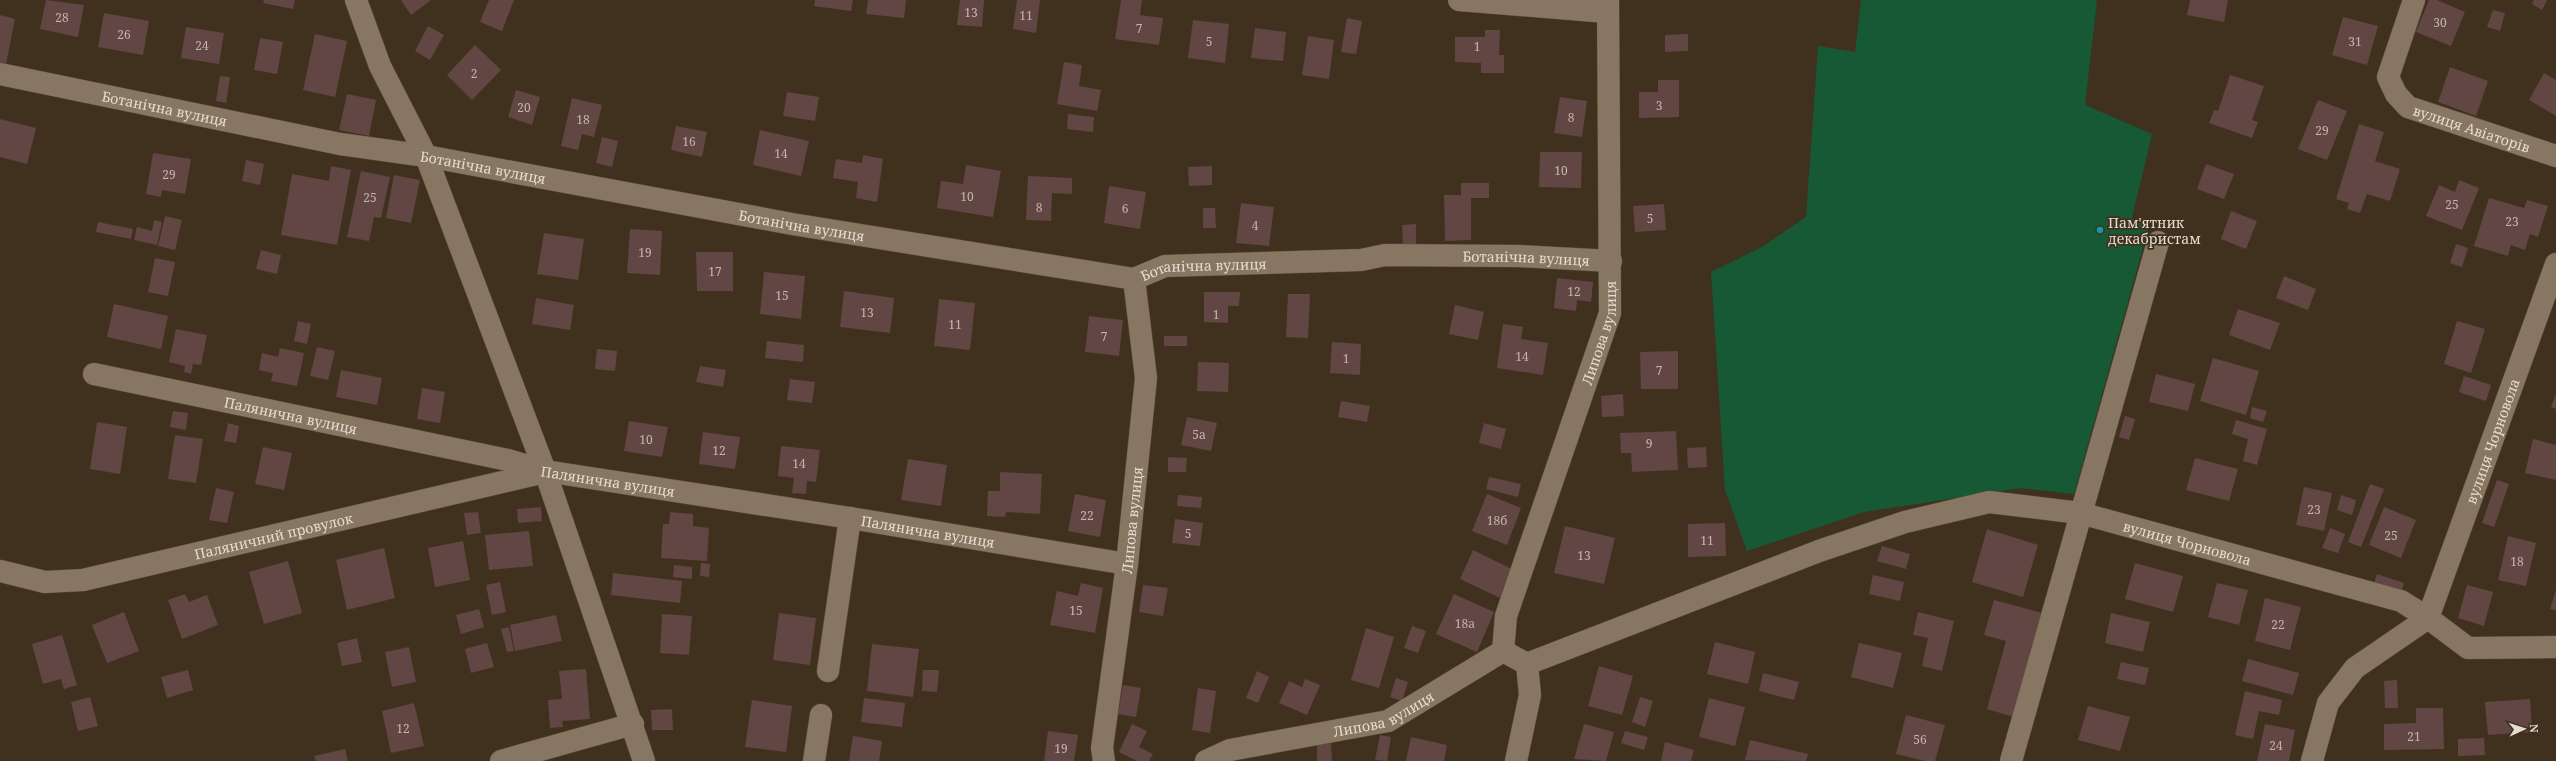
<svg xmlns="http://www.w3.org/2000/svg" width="2556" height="761" font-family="'Noto Serif',serif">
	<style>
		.green { fill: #165934 }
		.building { fill: #614643 }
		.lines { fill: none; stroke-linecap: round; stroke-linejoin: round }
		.street-casing { stroke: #5b4f3f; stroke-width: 23 }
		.street { stroke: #877661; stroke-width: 22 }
		.culture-dot { fill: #0f9aa8; stroke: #40311e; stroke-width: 1.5 }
		.labels { text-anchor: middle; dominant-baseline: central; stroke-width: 3.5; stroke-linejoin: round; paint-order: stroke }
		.number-label { font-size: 12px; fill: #c4b6ad }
		.street-label { font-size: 14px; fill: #e5dbd0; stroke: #40311e }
		.poi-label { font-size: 14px; fill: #e5dbd0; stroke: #40311e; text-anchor: start }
	</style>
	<rect width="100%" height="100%" fill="#40311e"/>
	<path class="green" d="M1861 0H2097L2085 105 2152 134 2132 218 2150 223 2074 494 2021 488 1864 512 1747 551 1725 490 1711 272 1762 247 1806 217 1818 46 1855 52Z"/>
	<path class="building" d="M46 0 84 5 78 37 40 29Z
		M264 0H295L293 9 263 3Z
		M401 0H431L411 15Z
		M489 0H514L502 31 480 22Z
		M815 0H853L851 11 814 6Z
		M868 0H906L904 18 866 14Z
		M960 0H984L982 27 957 25Z
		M1017 0H1040L1036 33 1013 29Z
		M1121 0H1142L1140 15 1163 18 1159 45 1115 39Z
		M2190 0H2228L2224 22 2187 15Z
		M2429 0H2437L2465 12 2451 46 2416 32Z
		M2534 0H2547L2542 10 2532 4Z
		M2493 10 2505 13 2500 31 2487 27Z
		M104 13 149 21 143 55 98 47Z
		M0 15 15 19 6 64 0 63Z
		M2343 17 2378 26 2367 65 2332 55Z
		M1347 18 1362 21 1356 54 1341 52Z
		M1193 20 1229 24 1225 63 1188 58Z
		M428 26 444 35 430 60 415 51Z
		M186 27 224 33 219 64 181 58Z
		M1255 28 1286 32 1283 61 1251 58Z
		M1485 30H1500L1499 55H1504V73H1481V63L1455 62V37H1485Z
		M315 34 347 41 335 97 303 90Z
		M1688 34V51L1665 52V35Z
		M1308 36 1334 40 1329 79 1302 75Z
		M260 38 283 42 277 74 254 70Z
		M475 45 501 70 472 100 447 75Z
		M1064 62 1082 65 1079 86 1101 90 1097 111 1057 104Z
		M2450 67 2488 81 2476 116 2438 102Z
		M2544 73 2556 80V116L2529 100Z
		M2230 75 2264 86 2252 120 2258 122 2252 138 2209 123 2214 110 2218 111Z
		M220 76 230 77 226 103 216 101Z
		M1658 80H1679V117L1639 118V92H1658Z
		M516 90 540 97 532 125 508 117Z
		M787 92 819 97 815 121 783 116Z
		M347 94 376 100 369 136 339 130Z
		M1560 97 1587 101 1582 137 1554 133Z
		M572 98 602 105 594 137 582 134 578 150 561 146Z
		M2318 100 2347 111 2327 160 2298 149Z
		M1068 114 1094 117 1093 132 1067 129Z
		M0 119 36 128 27 164 0 157Z
		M2359 124 2384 132 2375 161 2400 169 2390 201 2367 194 2360 213 2347 209 2349 203 2336 199Z
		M676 126 707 132 702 157 671 150Z
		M760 130 809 141 801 176 753 165Z
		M602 137 618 141 612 167 596 163Z
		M1540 152H1582L1581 188 1539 187Z
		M153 153 191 159 185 194 162 190 161 197 146 194Z
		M863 155 883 159 877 202 856 198 858 182 833 178 836 159 862 163Z
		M246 160 264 164 260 185 242 181Z
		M2206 164 2234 174 2224 199 2197 189Z
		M966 165 1001 171 993 217 937 208 941 181 963 184Z
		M331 166 351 170 337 245 281 235 292 174 329 181Z
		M1212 166V185L1189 186 1188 167Z
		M361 171 390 177 381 218 374 217 369 241 347 237Z
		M394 175 420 180 411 223 386 218Z
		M1028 176 1072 178V194L1052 193 1051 221 1026 220Z
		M2459 180 2479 188 2462 230 2426 216 2439 185 2455 192Z
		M1461 183H1489V198H1471V240L1445 241 1444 195H1461Z
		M1109 186 1146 192 1140 229 1104 223Z
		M2489 198 2524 208 2527 200 2548 206 2538 237 2530 234 2525 250 2511 245 2508 256 2474 246Z
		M1241 203 1274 207 1269 246 1236 243Z
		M1664 204 1666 230 1635 232 1633 206Z
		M1203 208H1215L1216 228H1203Z
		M2231 211 2257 221 2246 249 2221 239Z
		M165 216 182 220 175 250 158 246Z
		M154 220 162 222 157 245 134 240 137 227 152 231Z
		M98 222 133 229 131 239 96 232Z
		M1416 224V248H1403L1402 225Z
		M630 229 662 231 660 275 627 273Z
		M544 233 584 239 578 280 537 274Z
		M2456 244 2468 248 2462 267 2450 263Z
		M261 250 281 255 277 274 256 269Z
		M696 252H733V291H697Z
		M155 258 175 262 168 296 148 292Z
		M764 272 805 276 801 319 760 314Z
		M2284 276 2316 289 2308 310 2276 298Z
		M1557 278 1593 282 1591 302 1577 300 1576 311 1554 308Z
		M844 291 894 298 890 333 840 327Z
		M1204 292H1240L1239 306H1228V323L1204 322Z
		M1288 294H1310L1308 338 1286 337Z
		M536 298 574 305 570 330 532 324Z
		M939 299 975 303 970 350 934 346Z
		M114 304 168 316 161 349 107 337Z
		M1455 305 1484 312 1478 340 1449 334Z
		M2238 309 2280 323 2270 350 2229 335Z
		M1089 316 1123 320 1119 356 1085 352Z
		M298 321 311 324 307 344 294 341Z
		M2457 321 2485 329 2471 373 2444 364Z
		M1503 324 1523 327 1521 339 1548 343 1543 375 1497 368Z
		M176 329 207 335 201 365 193 364 191 374 184 372 185 366 169 362Z
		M1164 336H1187V346H1164Z
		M767 341 804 345 803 362 765 358Z
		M1332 342 1361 344 1360 375 1330 373Z
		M317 347 335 351 328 380 310 376Z
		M280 348 304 353 297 386 271 381 273 373 259 370 262 353 278 357Z
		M597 349 617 351 615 371 595 369Z
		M1678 351V389H1641L1640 352Z
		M2213 358 2259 371 2246 415 2200 401Z
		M1198 362 1229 363 1228 392 1197 391Z
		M700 366 726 370 723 387 696 382Z
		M341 370 382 378 377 405 336 397Z
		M2156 374 2195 384 2188 411 2149 402Z
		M2464 376 2491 385 2486 401 2459 392Z
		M790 379 815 382 812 403 787 400Z
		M422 388 445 392 440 423 417 419Z
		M1623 394 1624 416 1602 417 1601 396Z
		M2556 394V409L2551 407Z
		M1341 401 1370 406 1367 422 1338 417Z
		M2252 407 2267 411 2263 422 2250 418Z
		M173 411 188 413 186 430 170 427Z
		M2125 416 2135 419 2129 440 2119 437Z
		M1187 417 1217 423 1211 451 1181 445Z
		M2236 420 2267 429 2257 465 2243 461 2248 439 2232 434Z
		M629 421 668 427 662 457 624 451Z
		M97 422 127 427 120 474 90 469Z
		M228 423 239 426 236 443 224 441Z
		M1484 423 1506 429 1501 449 1479 443Z
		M1676 431 1678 470 1632 472 1631 453H1621L1620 433Z
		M703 432 740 437 735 469 699 464Z
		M175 435 203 439 196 483 168 479Z
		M2533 439 2556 445V480L2525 473Z
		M781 446 820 450 816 482 807 481 806 494 792 493 794 478 778 476Z
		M263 447 292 453 284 490 255 484Z
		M1706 447 1707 467 1688 468 1687 448Z
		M1168 457 1187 458 1186 472H1168Z
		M2195 458 2238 469 2229 501 2186 490Z
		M908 459 947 465 941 506 901 500Z
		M1000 472 1042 474 1040 514 1006 512 1005 517 987 516 988 491H1000Z
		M1489 477 1521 484 1518 497 1486 489Z
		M2497 480 2509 484 2494 527 2482 523Z
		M2370 484 2384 489 2361 547 2348 542Z
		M2304 487 2332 493 2324 531 2296 525Z
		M216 488 234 492 227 523 209 520Z
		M1075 494 1106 500 1100 537 1068 531Z
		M1487 494 1521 508 1507 545 1472 531Z
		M1178 495 1202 497 1201 508 1177 506Z
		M2341 495 2356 500 2352 515 2337 510Z
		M541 507 542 521 518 523 517 509Z
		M2384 507 2416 520 2401 558 2369 545Z
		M478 512 481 533 467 535 464 513Z
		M670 512 693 514V526L709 528 707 561 661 558 663 524H669Z
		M1175 519 1203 523 1200 546 1172 543Z
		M1725 523 1726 556 1688 557V524Z
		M1565 526 1615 538 1604 584 1554 573Z
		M2330 528 2345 534 2338 553 2322 548Z
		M1987 529 2038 545 2023 597 1972 582Z
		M529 531 533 566 489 570 485 535Z
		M2508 536 2536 543 2526 586 2498 580Z
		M463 541 470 580 435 587 428 548Z
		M1882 546 1910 554 1906 569 1877 561Z
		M384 548 395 598 347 610 336 560Z
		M1473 550 1514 570 1500 598 1460 579Z
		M288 561 302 613 264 624 249 572Z
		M701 563 710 564 709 577 700 576Z
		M2135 563 2183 576 2173 612 2125 599Z
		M674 565 692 567V579L673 577Z
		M613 573 682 581 680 603 611 595Z
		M2377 574 2404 583 2401 592 2374 583Z
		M1873 575 1904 582 1900 601 1869 594Z
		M500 582 506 612 492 615 486 585Z
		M1081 583 1103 588 1095 633 1050 625 1057 591 1078 596Z
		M2217 583 2248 590 2239 625 2208 617Z
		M1143 585 1168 588 1163 616 1139 612Z
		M2467 585 2493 592 2484 626 2458 618Z
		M2556 590V610L2550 609Z
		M185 594 189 602 207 595 218 625 182 639 168 600Z
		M1454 594 1494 612 1477 652 1436 634Z
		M2265 598 2301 607 2290 650 2255 641Z
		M1994 600 2042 613 2014 717 1987 709 2006 641 1984 635Z
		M479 609 484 627 461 634 456 615Z
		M124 612 139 651 107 663 92 625Z
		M1918 612 1954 621 1942 671 1922 666 1928 638 1913 635Z
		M779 613 816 618 810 665 773 660Z
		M2111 613 2150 622 2143 652 2105 643Z
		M662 614 692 616 689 655 660 653Z
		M556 615 562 641 515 651 510 625Z
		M1412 626 1426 631 1418 653 1404 648Z
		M509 627 514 651 507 652 501 629Z
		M1366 628 1394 637 1379 688 1351 680Z
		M62 635 77 685 64 689 61 679 43 684 32 644Z
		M357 638 362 662 342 666 337 643Z
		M1715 642 1755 652 1748 684 1707 674Z
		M487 643 494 667 471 673 465 649Z
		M1859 643 1902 653 1893 688 1851 677Z
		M872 644 919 649 913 697 867 691Z
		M409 647 416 682 392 687 385 652Z
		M2248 659 2299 673 2293 695 2242 681Z
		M2121 662 2149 668 2145 685 2117 679Z
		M1599 666 1633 676 1622 715 1588 706Z
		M586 669 590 719 562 721 563 727 550 728 548 700 562 699 559 671Z
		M188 670 193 690 167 698 161 677Z
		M923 670H939L937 692 922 691Z
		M1257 671 1269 677 1258 703 1246 698Z
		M1763 673 1799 682 1794 700 1759 691Z
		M1396 678 1408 682 1402 701 1390 697Z
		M1305 679 1320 685 1307 715 1279 703 1289 681 1302 687Z
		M2397 680 2398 708H2385L2384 681Z
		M1123 685 1141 688 1136 717 1118 714Z
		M1198 688 1216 691 1210 733 1192 730Z
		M2245 691 2282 700 2279 715 2259 711 2253 739 2235 735Z
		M90 697 98 726 78 731 71 702Z
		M1640 697 1653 701 1645 727 1632 722Z
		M864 698 905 703 902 727 861 722Z
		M1709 698 1745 707 1735 746 1699 737Z
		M2530 699 2532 732 2488 735 2485 702Z
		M752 700 792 706 786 752 745 747Z
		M414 703 424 746 391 753 382 711Z
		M2088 706 2130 717 2120 751 2078 740Z
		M2416 708H2443L2444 749 2384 750V724L2416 723Z
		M672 709 673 730H652L651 710Z
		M1906 715 1945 725 1935 761H1925L1896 754Z
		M1132 724 1147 731 1139 747 1153 754 1149 761H1137L1119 752Z
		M1584 724 1614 732 1606 761 1574 759Z
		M2265 724 2295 730 2289 761H2257Z
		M1048 731 1078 735 1074 761H1044Z
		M1625 731 1648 737 1644 750 1621 743Z
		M1380 735 1391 737 1387 761 1375 760Z
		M853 736 882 741 879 761H849Z
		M1411 737 1447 745 1444 761H1406Z
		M2484 738 2485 755 2458 756V739Z
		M1750 740 1808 754 1806 761 1745 760Z
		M1665 742 1694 750 1691 761H1661Z
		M1317 743H1331L1332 761H1317Z
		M345 749 348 761H316L314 756Z"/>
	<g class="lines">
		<g class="street-casing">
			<g id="street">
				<path d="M356 0 380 66 426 156 545 471 644 761"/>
				<path d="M1459 0 1607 12"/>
				<path id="s1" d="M2414 0 2388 77 2396 94 2408 107 2556 156"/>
				<path id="s2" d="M0 74 340 144 426 156 792 224 1134 279 1165 266 1361 260 1385 255 1518 256 1611 261"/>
				<path id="s3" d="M94 374 508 460 545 471 850 518 1127 564"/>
				<path id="s4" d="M0 571 45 582 83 580 545 472"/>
				<path id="s5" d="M1503 651 1506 616 1610 313 1608 0"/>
				<path d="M828 671 850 518"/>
				<path d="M501 761 633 724"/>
				<path d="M814 761 821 715"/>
				<path id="s6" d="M1104 761 1102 748 1127 564 1146 378 1134 279"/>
				<path id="s7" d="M1206 761 1230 750 1388 721 1503 651 1527 664 1819 551 1905 522 1989 502 2080 513 2401 601 2428 618 2468 648 2556 647"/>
				<path d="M1516 761 1530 695 1527 664"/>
				<path d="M2011 761 2158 242"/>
				<path id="s8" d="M2312 761 2328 703 2355 668 2428 618 2556 264"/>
			</g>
		</g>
		<use href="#street" class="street"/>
	</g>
	<circle class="culture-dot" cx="2100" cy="230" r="4"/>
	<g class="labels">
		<g class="number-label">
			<text x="971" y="12">13</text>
			<text x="1026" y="15">11</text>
			<text x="62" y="17">28</text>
			<text x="2440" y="22">30</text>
			<text x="1139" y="28">7</text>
			<text x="124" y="34">26</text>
			<text x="1209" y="41">5</text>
			<text x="2355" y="41">31</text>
			<text x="202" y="45">24</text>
			<text x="1477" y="46">1</text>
			<text x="474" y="73">2</text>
			<text x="1659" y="105">3</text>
			<text x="524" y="107">20</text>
			<text x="1571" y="117">8</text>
			<text x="583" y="119">18</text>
			<text x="2322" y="130">29</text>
			<text x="689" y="141">16</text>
			<text x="781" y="153">14</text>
			<text x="1561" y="170">10</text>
			<text x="169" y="174">29</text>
			<text x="967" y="196">10</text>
			<text x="370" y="197">25</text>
			<text x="2452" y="204">25</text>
			<text x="1039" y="207">8</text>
			<text x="1125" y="208">6</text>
			<text x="1650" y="218">5</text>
			<text x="2512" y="221">23</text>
			<text x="1255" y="225">4</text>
			<text x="645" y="252">19</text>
			<text x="715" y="271">17</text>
			<text x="1574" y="291">12</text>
			<text x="782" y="295">15</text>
			<text x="867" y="312">13</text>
			<text x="1216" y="314">1</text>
			<text x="955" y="324">11</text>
			<text x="1104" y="336">7</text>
			<text x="1522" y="356">14</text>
			<text x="1346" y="358">1</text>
			<text x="1659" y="370">7</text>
			<text x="1199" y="434">5а</text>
			<text x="646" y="439">10</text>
			<text x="1649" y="443">9</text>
			<text x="719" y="450">12</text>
			<text x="799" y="463">14</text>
			<text x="2314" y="509">23</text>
			<text x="1087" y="515">22</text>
			<text x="1497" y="520">18б</text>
			<text x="1188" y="533">5</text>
			<text x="2391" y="535">25</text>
			<text x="1707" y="540">11</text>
			<text x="1584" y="555">13</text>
			<text x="2517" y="561">18</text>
			<text x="1076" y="610">15</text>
			<text x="1465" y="623">18а</text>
			<text x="2278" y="624">22</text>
			<text x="403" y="728">12</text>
			<text x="2414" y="736">21</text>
			<text x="1920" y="739">56</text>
			<text x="2276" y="745">24</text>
			<text x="1061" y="748">19</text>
		</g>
		<g class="street-label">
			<text stroke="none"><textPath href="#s2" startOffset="168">Ботанічна вулиця</textPath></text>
			<text stroke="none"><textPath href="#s1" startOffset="185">вулиця Авіаторів</textPath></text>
			<text stroke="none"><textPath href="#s2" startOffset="492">Ботанічна вулиця</textPath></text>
			<text stroke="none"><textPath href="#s2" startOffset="816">Ботанічна вулиця</textPath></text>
			<text stroke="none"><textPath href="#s2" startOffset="1548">Ботанічна вулиця</textPath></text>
			<text stroke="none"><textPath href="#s2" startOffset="1224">Ботанічна вулиця</textPath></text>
			<text stroke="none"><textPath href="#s5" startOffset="334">Липова вулиця</textPath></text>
			<text stroke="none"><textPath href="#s3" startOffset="201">Палянична вулиця</textPath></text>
			<text stroke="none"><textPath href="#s8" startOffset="381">вулиця Чорновола</textPath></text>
			<text stroke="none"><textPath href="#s3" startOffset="525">Палянична вулиця</textPath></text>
			<text stroke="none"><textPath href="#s6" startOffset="243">Липова вулиця</textPath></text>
			<text stroke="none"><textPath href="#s3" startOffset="849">Палянична вулиця</textPath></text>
			<text stroke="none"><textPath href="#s4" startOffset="280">Паляничний провулок</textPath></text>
			<text stroke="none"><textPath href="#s7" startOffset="1042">вулиця Чорновола</textPath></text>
			<text stroke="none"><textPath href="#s7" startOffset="185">Липова вулиця</textPath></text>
		</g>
		<g class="poi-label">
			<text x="2108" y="222">Пам'ятник<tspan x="2108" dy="16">декабристам</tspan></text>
		</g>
	</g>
	<g transform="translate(2524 729) rotate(87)" stroke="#40311e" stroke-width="3" paint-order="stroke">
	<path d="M0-3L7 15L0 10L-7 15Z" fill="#e5dbd0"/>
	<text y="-6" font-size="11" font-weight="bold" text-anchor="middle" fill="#e5dbd0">N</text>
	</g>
</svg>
